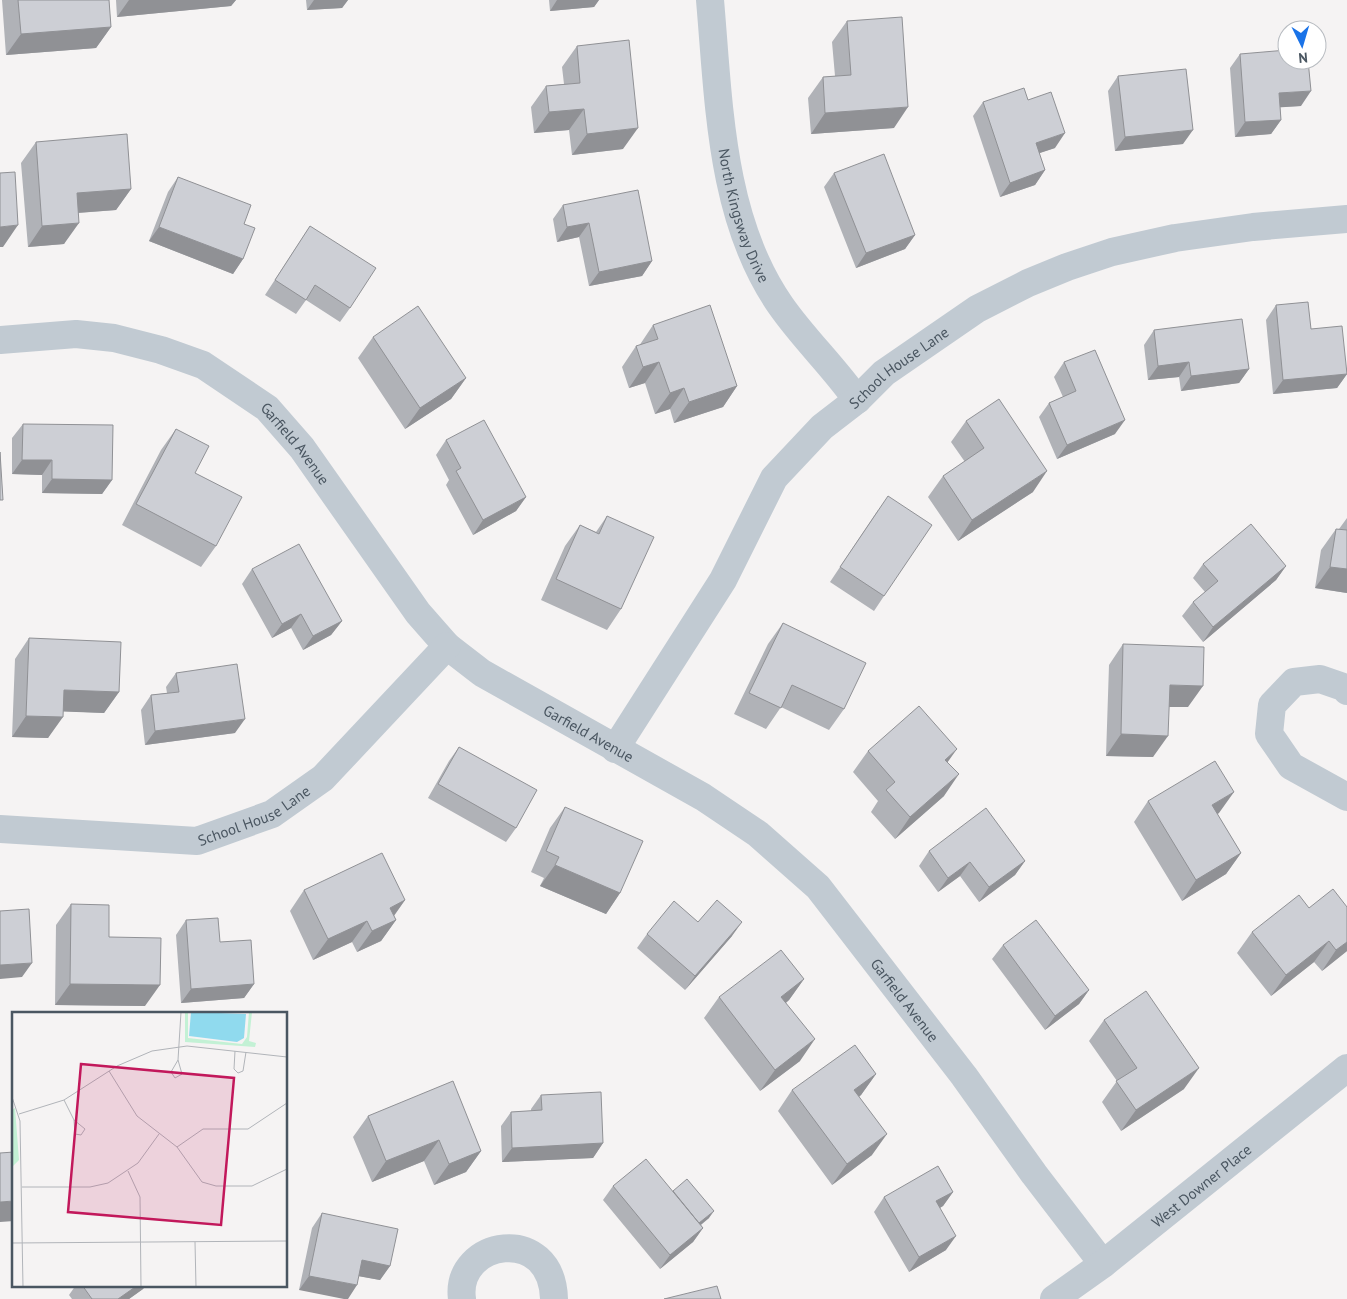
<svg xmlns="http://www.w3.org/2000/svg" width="1347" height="1299" font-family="'PT Sans',sans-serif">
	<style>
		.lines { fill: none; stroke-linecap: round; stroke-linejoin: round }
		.minor { stroke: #c1cad2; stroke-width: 28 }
		.wall { fill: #b0b2b7 }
		.shaded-wall { fill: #909195 }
		.building { fill: #cdcfd5; stroke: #909195 }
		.labels { text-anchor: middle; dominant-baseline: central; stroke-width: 5; stroke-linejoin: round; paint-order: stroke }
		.street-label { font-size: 15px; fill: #4a5661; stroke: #fff }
		.inset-road { fill: none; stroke: #b1b4b9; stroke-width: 1 }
		.view { fill: #c2185b; fill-opacity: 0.15; stroke: #c2185b; stroke-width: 2.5 }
		.inset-edge { fill: none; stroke: #4a5661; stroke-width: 2.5 }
	</style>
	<rect width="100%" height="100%" fill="#f5f3f3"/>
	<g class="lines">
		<g class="minor">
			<path id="s1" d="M710 0C719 102 720 219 781 306 804 339 834 367 857 400"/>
			<path id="s2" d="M0 340 76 334 114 338 161 350 203 365 267 408 302 448 418 613 447 646 482 673 703 797 758 834 818 887 964 1076 1034 1174 1103 1264"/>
			<path d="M1347 691 1346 688 1320 679 1294 682 1272 705 1269 734 1291 766 1347 797"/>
			<path id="s3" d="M615 749 723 580 774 478 822 427 857 400 884 373 977 309 1028 283 1067 267 1112 252 1175 238 1253 227 1347 219"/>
			<path id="s4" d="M0 829 197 841 272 814 323 778 447 646"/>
			<path d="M462 1299C454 1240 552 1223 554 1299"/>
			<path id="s5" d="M1054 1299 1103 1264 1347 1068"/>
		</g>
	</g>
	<path class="wall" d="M2 0H109L111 27 96 48 6 55Z
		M116 0H236L231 6 117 17Z
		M306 0H348L342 8 307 10Z
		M549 0H599L594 7 550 11Z
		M847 21 894 128 811 134 808 98 823 77 835 76 832 42Z
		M577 46 623 149 572 155 569 130 534 133 531 107 546 86 564 84 562 67Z
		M1240 54 1301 106 1280 107 1281 120 1271 134 1235 137 1230 68Z
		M1118 76 1183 144 1115 151 1108 91Z
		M1028 100 1055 148 1039 153 1045 170 1035 185 1000 197 973 116 983 102Z
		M36 142 131 189 116 210 78 213 64 244 28 247 21 163Z
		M834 173 915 235 905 249 856 268 824 187Z
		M178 177 244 224 243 259 233 274 149 241 168 192Z
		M563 205 652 261 642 276 589 286 579 237 557 242 553 219Z
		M310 226 350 308 340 322 306 300 296 314 265 295Z
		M1276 305 1311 329 1347 370V374L1337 388 1273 394 1266 320Z
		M653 325 737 386 723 407 674 423 670 409 655 414 645 383 629 388 622 367 636 346H639Z
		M1154 330 1249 369 1239 383 1181 391 1179 377 1148 380 1144 345Z
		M373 337 466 378 451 399 405 429 358 358Z
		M1064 362 1115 434 1057 459 1039 417 1049 403 1063 397 1054 377Z
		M966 421 1033 492 958 541 928 497 943 476 965 462 951 442Z
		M23 424 112 480 102 494 42 493V475L12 474V438Z
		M176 429 195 473 216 546 201 567 122 525 161 450Z
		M446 440 526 497 516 511 473 535 446 485 449 480 436 455Z
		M878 510 884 596 874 611 830 582Z
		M607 516 621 609 607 630 541 600 565 546 580 525 596 532Z
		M1347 518V593L1315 588 1321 550 1336 529H1339Z
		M1203 564 1286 566 1276 580 1203 642 1182 616 1193 602 1205 592 1193 578Z
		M252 569 342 621 331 635 303 650 291 628 272 638 242 584Z
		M783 623 844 709 829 730 781 707 766 729 734 714 768 644Z
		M29 638 119 692 104 713 63 711 48 738 12 737 15 659Z
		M1123 644 1188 707H1169L1153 757 1106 756 1109 665Z
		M176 673 235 733 145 745 141 710 151 695 167 693 166 687Z
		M459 747 516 828 506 842 428 798 449 761Z
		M868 751 948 763 944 796 895 839 871 812 878 801 853 772Z
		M1148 801 1219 813 1217 814 1241 853 1226 874 1182 901 1134 822Z
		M565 807 620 893 606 914 540 886 544 878 531 872 550 828Z
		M929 851 1025 861 1015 875 979 902 960 876 938 892 919 866Z
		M304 890 405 900 394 916 396 920 381 941 357 952 352 942 313 960 290 911Z
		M71 904 109 937 145 1006 55 1005 56 925Z
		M1347 907V951L1322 971 1314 962 1271 996 1237 953 1252 932 1309 908Z
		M186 920 254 984 244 998 181 1003 176 935Z
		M647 934 732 936 685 990 637 948Z
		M1003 945 1089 990 1079 1004 1045 1030 992 959Z
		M804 979 789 1000 786 1003 800 1061 760 1091 704 1018 719 997Z
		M1104 1020 1184 1089 1121 1131 1102 1102 1117 1081 1089 1041Z
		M876 1074 861 1095 859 1097 872 1155 832 1185 778 1111 792 1090Z
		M541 1095 603 1143 593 1158 502 1162 501 1126 511 1112 531 1111V1109Z
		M368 1116 481 1151 466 1172 434 1185 424 1161 372 1182 353 1137Z
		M613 1186 673 1191 709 1218 701 1225 703 1228 693 1242 660 1269 603 1200Z
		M953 1192 943 1206 940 1208 946 1250 909 1272 874 1212 884 1197Z
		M322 1213 390 1266 380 1280 359 1276 299 1290 312 1228Z
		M76 1285H146L143 1289 129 1299H72L69 1295Z"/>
	<path class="shaded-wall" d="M129 0H236L231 6 117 17Z
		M314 0H348L342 8 307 10Z
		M557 0H599L594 7 550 11Z
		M111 27 96 48 6 55 21 34Z
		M1311 91 1301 106 1269 108 1279 93Z
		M908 107 894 128 811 134 825 113Z
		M584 109 569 130 534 133 549 112Z
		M1281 120 1271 134 1235 137 1245 122Z
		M638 128 623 149 572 155 587 134Z
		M1193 130 1183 144 1115 151 1125 137Z
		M1065 133 1055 148 1025 158 1036 143Z
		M1045 170 1035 185 1000 197 1010 183Z
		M131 189 116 210 62 214 77 193Z
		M79 223 64 244 28 247 42 226Z
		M589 223 579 237 557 242 567 227Z
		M18 225 3 247H0V227Z
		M159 227 243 259 233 274 149 241Z
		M915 235 905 249 856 268 866 253Z
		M652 261 642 276 589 286 599 272Z
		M659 362 645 383 629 388 643 367Z
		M1189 362 1179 377 1148 380 1158 366Z
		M1249 369 1239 383 1181 391 1191 376Z
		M1347 374 1337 388 1273 394 1283 380Z
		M466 378 451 399 405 429 420 408Z
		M737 386 723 407 674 423 689 402Z
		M684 388 670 409 655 414 670 393Z
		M1125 420 1115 434 1057 459 1067 445Z
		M22 460H52L42 475 12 474Z
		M1047 471 1033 492 958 541 972 520Z
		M52 479 112 480 102 494 42 493Z
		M526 497 516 511 473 535 483 520Z
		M1286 566 1276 580 1203 642 1213 627Z
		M1330 567 1347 569V593L1315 588Z
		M301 614 291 628 272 638 282 624Z
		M342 621 331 635 303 650 313 636Z
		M1170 685 1203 686 1188 707H1155Z
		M64 690 119 692 104 713 49 711Z
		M26 716 63 717 48 738 12 737Z
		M245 719 235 733 145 745 155 731Z
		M1121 734 1168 736 1153 757 1106 756Z
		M957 749 942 770 945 760Z
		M959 774 944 796 895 839 910 817Z
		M1234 792 1219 813 1197 826 1212 805Z
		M1241 853 1226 874 1182 901 1196 880Z
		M1025 861 1015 875 979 902 989 887Z
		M970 862 960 876 938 892 948 878Z
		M555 865 620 893 606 914 540 886Z
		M405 900 390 921V908Z
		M396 920 381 941 357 952 372 931Z
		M367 921 352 942 313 960 328 939Z
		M742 922 732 936 685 990 695 976Z
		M1329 941 1314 962 1271 996 1286 975Z
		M1347 942V951L1322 971 1336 950Z
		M32 963 22 977 0 979V965Z
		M804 979 789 1000 767 1018 781 997Z
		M70 984 160 985 145 1006 55 1005Z
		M254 984 244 998 181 1003 191 989Z
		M1089 990 1079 1004 1045 1030 1055 1016Z
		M815 1039 800 1061 760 1091 775 1070Z
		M1199 1068 1184 1089 1121 1131 1136 1110Z
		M876 1074 861 1095 839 1111 854 1090Z
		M887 1134 872 1155 832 1185 847 1164Z
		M439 1140 424 1161 372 1182 386 1161Z
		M603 1143 593 1158 502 1162 512 1148Z
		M481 1151 466 1172 434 1185 449 1164Z
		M953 1192 943 1206 926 1216 936 1201Z
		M14 1201V1221L0 1222V1202Z
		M714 1211 709 1218 689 1234 694 1227Z
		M703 1228 693 1242 660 1269 670 1255Z
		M956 1236 946 1250 909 1272 919 1257Z
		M362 1260 390 1266 380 1280 352 1275Z
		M309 1276 357 1285 348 1299H344L299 1290Z
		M138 1285H146L143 1289 129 1299H118Z"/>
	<path class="building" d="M18 0H109L111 27 21 34Z
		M902 17 908 107 825 113 823 77 851 75 847 21Z
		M629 40 638 128 587 134 584 109 549 112 546 86 580 83 577 46Z
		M1287 50V60H1308L1311 91 1279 93 1281 120 1245 122 1240 54Z
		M1186 69 1193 130 1125 137 1118 76Z
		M1024 88 1028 100 1051 92 1065 133 1036 143 1045 170 1010 183 983 102Z
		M127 134 131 189 77 193 79 223 42 226 36 142Z
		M884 154 915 235 866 253 834 173Z
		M15 172 18 225 0 227V173Z
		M178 177 251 205 244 224 255 228 243 259 159 227Z
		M638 190 652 261 599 272 589 223 567 227 563 205Z
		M310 226 376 268 350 308 315 285 306 300 275 280Z
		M1308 302 1311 329 1342 326 1347 374 1283 380 1276 305Z
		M710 305 737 386 689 402 684 388 670 393 659 362 643 367 636 346 658 339 653 325Z
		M418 306 466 378 420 408 373 337Z
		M1242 319 1249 369 1191 376 1189 362 1158 366 1154 330Z
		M1095 350 1125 420 1067 445 1049 403 1076 391 1064 362Z
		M999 399 1047 471 972 520 943 476 984 448 966 421Z
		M484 420 526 497 483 520 456 471 461 468 446 440Z
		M23 424 113 425 112 480 52 479V460H22Z
		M176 429 209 446 195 473 242 497 216 546 136 504Z
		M0 452 3 500H0Z
		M888 496 932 525 884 596 840 567Z
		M607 516 654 537 621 609 556 579 580 525 599 534Z
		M1251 524 1286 566 1213 627 1193 602 1218 581 1203 564Z
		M1336 529 1347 530V569L1330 567Z
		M299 544 342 621 313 636 301 614 282 624 252 569Z
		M783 623 866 663 844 709 792 685 781 708 749 693Z
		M29 638 121 642 119 692 64 690 63 717 26 716Z
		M1123 644 1204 647 1203 686 1170 685 1168 736 1121 734Z
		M237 664 245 719 155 731 151 695 179 692 176 673Z
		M919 706 957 749 945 760 959 774 910 817 886 790 895 782 868 751Z
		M459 747 537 790 516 828 438 784Z
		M1215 761 1234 792 1212 805 1241 853 1196 880 1148 801Z
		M565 807 643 841 620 893 555 865 559 857 546 851Z
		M986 808 1025 861 989 887 970 862 948 878 929 851Z
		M382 853 405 900 390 908 396 920 372 931 367 921 328 939 304 890Z
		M1333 889 1347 907V942L1336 950 1329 941 1286 975 1252 932 1299 895 1309 908Z
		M717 900 742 922 695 976 647 934 674 901 698 922Z
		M71 904 109 905V937L161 938 160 985 70 984Z
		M29 909 32 963 0 965V911Z
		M218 918 220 942 251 940 254 984 191 989 186 920Z
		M1036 920 1089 990 1055 1016 1003 945Z
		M781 950 804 979 781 997 815 1039 775 1070 719 997Z
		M1146 991 1199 1068 1136 1110 1116 1081 1137 1068 1104 1020Z
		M855 1045 876 1074 854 1090 887 1134 847 1164 792 1090Z
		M453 1081 481 1151 449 1164 439 1140 386 1161 368 1116Z
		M601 1092 603 1143 512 1148 511 1112 542 1110 541 1095Z
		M14 1152V1201L0 1202V1153Z
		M646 1159 703 1228 670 1255 613 1186Z
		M938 1166 953 1192 936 1201 956 1236 919 1257 884 1197Z
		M687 1179 714 1211 699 1223 673 1191Z
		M322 1213 398 1229 390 1266 362 1260 357 1285 309 1276Z
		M82 1285H138L118 1299H92Z
		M717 1286 721 1299H664Z"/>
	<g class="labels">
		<g class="street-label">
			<text stroke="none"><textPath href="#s1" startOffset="219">North Kingsway Drive</textPath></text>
			<text stroke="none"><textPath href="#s3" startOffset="482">School House Lane</textPath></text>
			<text stroke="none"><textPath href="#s2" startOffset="330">Garfield Avenue</textPath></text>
			<text stroke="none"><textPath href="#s2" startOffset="750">Garfield Avenue</textPath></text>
			<text stroke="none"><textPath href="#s4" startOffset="260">School House Lane</textPath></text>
			<text stroke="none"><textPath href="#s2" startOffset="1170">Garfield Avenue</textPath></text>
			<text stroke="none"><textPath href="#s5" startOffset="186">West Downer Place</textPath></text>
		</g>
	</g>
	<g transform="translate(12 1012)">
		<rect width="275" height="275" fill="#f5f3f3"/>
		<path d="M173 0H176V26L230 32 235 25 237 0H240L237 29 244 31 243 35 173 30ZM3 96 7 148 0 155V98Z" fill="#c3f1d5"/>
		<path d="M179 0 234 2 232 26 225 30 177 24Z" fill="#90daee"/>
		<path class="inset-road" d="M223 39 222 57 226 61 231 59 234 40M166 48 170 62 163 66 159 60 166 48 169 0M97 59 125 104 165 135 190 170 204 174H240L275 157M0 85 8 109 11 275M52 88 62 108 63 122 69 123 73 117 62 108M7 102 52 88 105 54 140 39 175 34 275 45M165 135 191 117H236L275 91M116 159 128 185 129 275M10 175H78L96 171 126 151 147 122M183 230 184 275M0 231 275 229"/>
		<path class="view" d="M69 52 222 66 209 213 56 200Z"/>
		<rect width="275" height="275" class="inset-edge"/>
	</g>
	<g transform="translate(1302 45) rotate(175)"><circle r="24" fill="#ffffff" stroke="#b7bbc0"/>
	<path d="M0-4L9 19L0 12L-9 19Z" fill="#1a73e8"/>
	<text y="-8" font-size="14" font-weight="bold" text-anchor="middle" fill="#4a5661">N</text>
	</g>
</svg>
